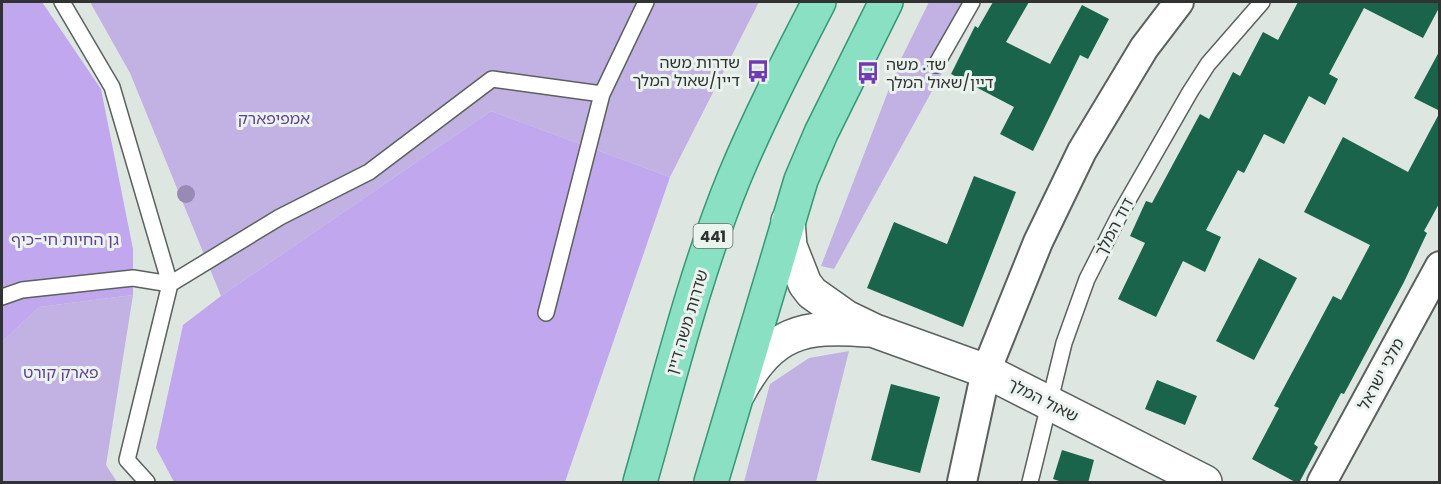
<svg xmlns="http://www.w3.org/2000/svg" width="1441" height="484" font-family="Poppins,'Noto Sans Hebrew',sans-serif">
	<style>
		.green { fill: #c2b1e3 }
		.forest { fill: #c1a7ee }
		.building { fill: #1a644b }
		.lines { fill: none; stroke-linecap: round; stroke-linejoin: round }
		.lane-casing { stroke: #5a615e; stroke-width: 18 }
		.street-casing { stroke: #5a615e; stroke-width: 32 }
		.secondary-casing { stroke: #5a615e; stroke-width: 36 }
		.primary-casing { stroke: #369676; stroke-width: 36 }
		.lane { stroke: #fff; stroke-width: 15 }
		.street { stroke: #fff; stroke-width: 28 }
		.secondary { stroke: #fff; stroke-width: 33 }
		.primary { stroke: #89e0c3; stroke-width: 33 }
		.tree { fill: #998ab5 }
		.labels { text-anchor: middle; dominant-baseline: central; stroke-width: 6; stroke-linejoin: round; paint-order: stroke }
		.shield { fill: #ebf3ef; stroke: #686d6a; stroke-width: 1.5 }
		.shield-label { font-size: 15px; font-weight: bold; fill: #303331 }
		.poi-label { font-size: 16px; fill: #303331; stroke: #ebf3ef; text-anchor: end }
		.park-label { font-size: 16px; fill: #613e91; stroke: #ebf3ef }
		.street-label { font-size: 16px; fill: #303331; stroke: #ebf3ef }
	</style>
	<rect width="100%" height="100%" fill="#dee6e2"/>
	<path class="green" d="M90 2H759L670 177 491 111 221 296 130 73Z
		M929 2H981L834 269 821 266 899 63Z
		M133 295 106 465 117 482H2V342L39 307Z
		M849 351 816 482H744L770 384 809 358Z"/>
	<path class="forest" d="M2 2H42L101 89 133 249V295L39 307 2 342Z
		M491 111 670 177 565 482H174L156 448 183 325 221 296Z"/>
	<path class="building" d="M993 2H1029L1006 42 1050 64 1082 5 1109 19 1088 59 1080 55 1033 151 1000 134 1014 107 951 74 975 26 978 28Z
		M1298 2H1440V6L1423 38 1364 8 1329 74 1338 79 1325 105 1309 96 1284 144 1264 134 1244 173 1238 170 1206 230 1221 237 1205 272 1183 261 1156 317 1118 299 1145 243 1130 236 1146 201 1152 203 1200 114 1209 119 1233 72 1240 76 1263 32 1278 40Z
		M1440 50V111L1414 98Z
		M1440 112V202L1424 231 1427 233 1404 282 1344 394 1341 393 1314 444 1318 447 1299 483H1297L1252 459 1279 408 1274 406 1309 341 1333 296 1341 300 1370 245 1304 212 1343 137 1408 172Z
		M974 176 1016 192 963 327 867 288 894 222 947 244Z
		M1259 258 1297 278 1254 360 1216 341Z
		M1157 380 1197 396 1185 425 1145 409Z
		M891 384 940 397 920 473 871 460Z
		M1062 450 1094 460 1088 483H1065L1053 479Z"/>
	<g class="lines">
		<g class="lane-casing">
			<path id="lane" d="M62 2 112 87 170 284 127 460 147 482
				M936 65 972 2
				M2 297 22 290 133 278 170 284 280 217 369 172 492 79 602 94
				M546 313 602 94 646 2
				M1030 482 1064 343 1087 279 1120 214 1190 92 1208 64 1262 2"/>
		</g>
		<g class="street-casing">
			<path id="street" d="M962 482 986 371 1038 242 1082 151 1144 48 1179 2
				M1322 482 1440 266"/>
		</g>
		<g class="secondary-casing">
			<path id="secondary" d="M788 221 790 246 805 284 812 293 846 317 875 331 986 371 1205 482
				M739 392C772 332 802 325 867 330"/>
		</g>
		<g class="primary-casing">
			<path id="primary" d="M640 482C669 381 694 276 734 178 759 118 789 60 819 2
				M711 482 801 180 821 133 886 2"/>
		</g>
		<use href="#lane" class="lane"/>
		<use href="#street" class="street"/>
		<use href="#secondary" class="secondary"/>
		<use href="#primary" class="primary"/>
	</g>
	<circle class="tree" cx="186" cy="194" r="9"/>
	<defs>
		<g id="bus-bare" transform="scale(1.8)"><path d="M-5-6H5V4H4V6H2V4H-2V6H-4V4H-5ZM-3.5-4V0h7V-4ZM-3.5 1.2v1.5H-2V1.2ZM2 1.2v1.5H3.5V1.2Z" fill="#713bb1" stroke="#ebf3ef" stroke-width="2.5" paint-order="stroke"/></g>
	</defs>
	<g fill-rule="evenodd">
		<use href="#bus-bare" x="758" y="71"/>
		<use href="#bus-bare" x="868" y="73"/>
	</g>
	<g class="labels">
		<rect class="shield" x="693.5" y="224" width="39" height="24" rx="4.5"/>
		<g class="shield-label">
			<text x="713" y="236">441</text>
		</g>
		<g class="poi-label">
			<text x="740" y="62">שדרות משה<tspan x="740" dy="18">דיין/שאול המלך</tspan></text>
			<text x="886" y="64" text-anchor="start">שד. משה<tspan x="886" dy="18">דיין/שאול המלך</tspan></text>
		</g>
		<g class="park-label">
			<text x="274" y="118">אמפיפארק</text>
			<text x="65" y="239">גן החיות חי-כיף</text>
			<text x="61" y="372">פארק קורט</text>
		</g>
		<g class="street-label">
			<text transform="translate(1114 227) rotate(-62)">דוד המלך</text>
			<text transform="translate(687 322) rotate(-73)">שדרות משה דיין</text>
			<text transform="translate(1381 374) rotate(-62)">מלכי ישראל</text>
			<text transform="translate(1043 400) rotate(27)">שאול המלך</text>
		</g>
	</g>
	<rect width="1441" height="484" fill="none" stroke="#303331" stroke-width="6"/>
</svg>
